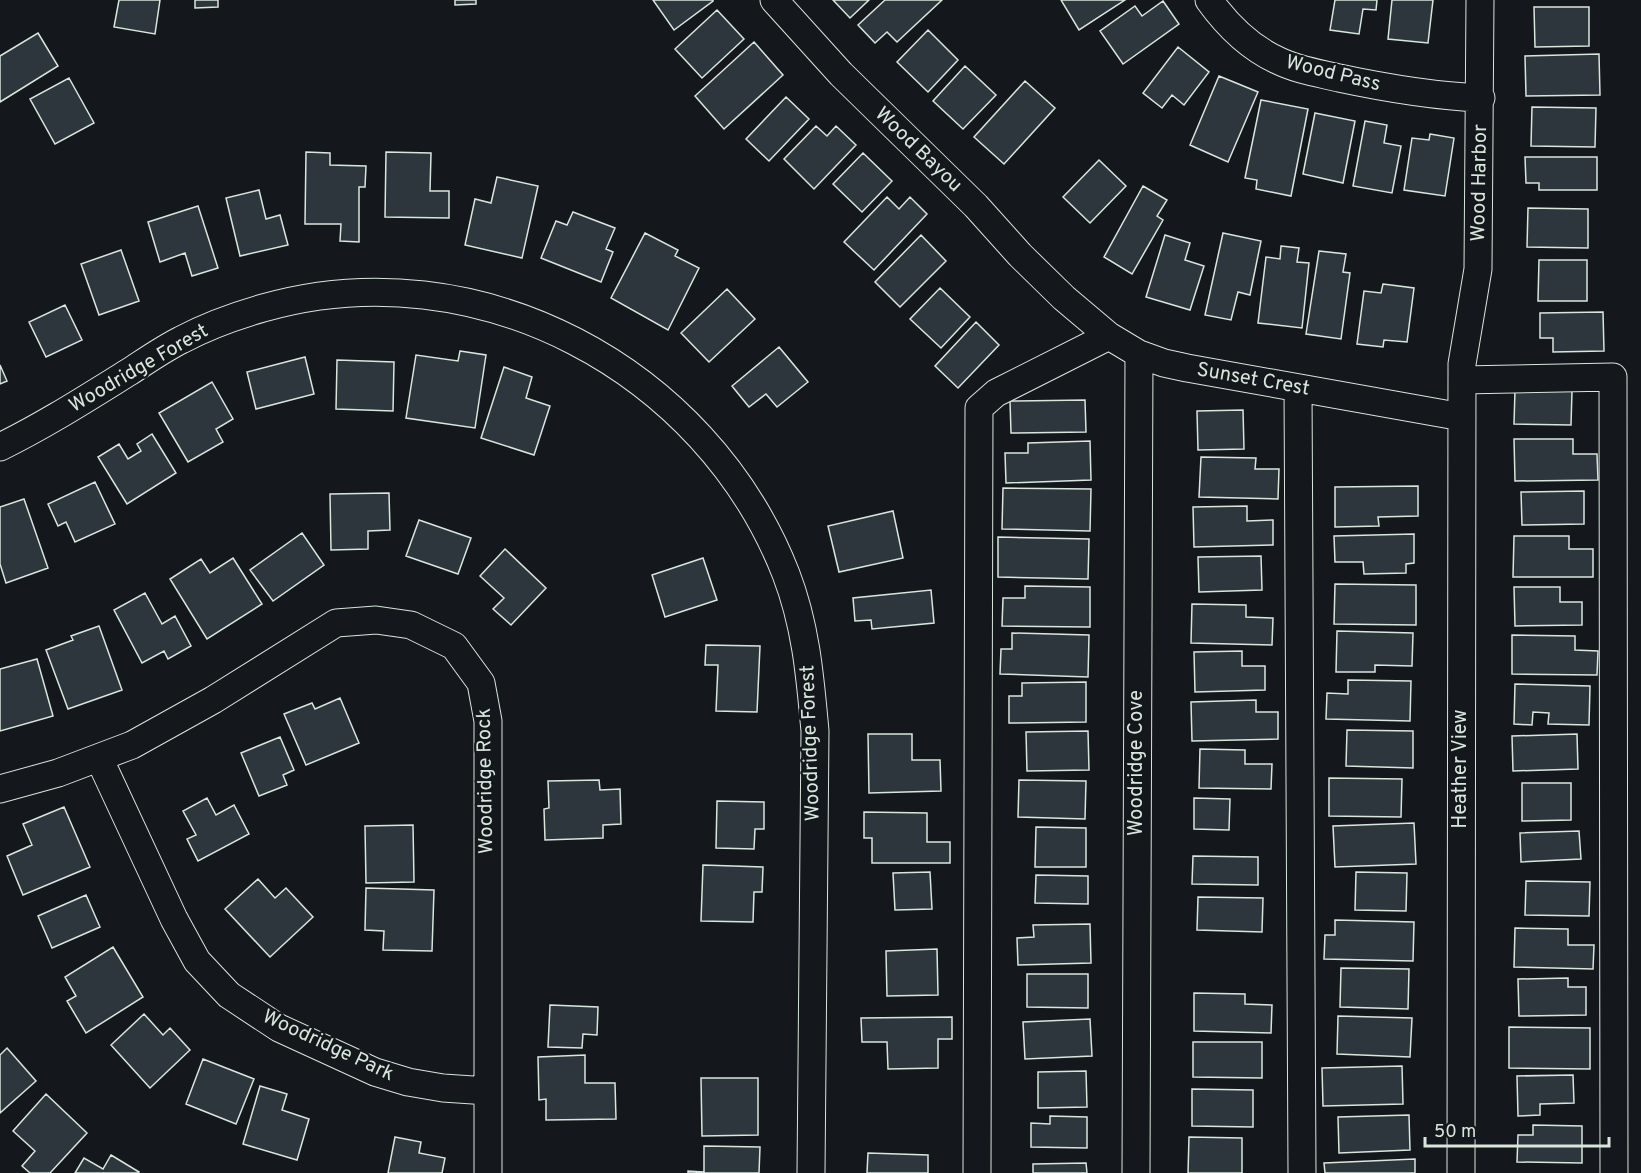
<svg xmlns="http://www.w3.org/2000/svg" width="1641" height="1173" font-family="Overpass,sans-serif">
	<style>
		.building { fill: #2c363c; stroke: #d8e6dc; stroke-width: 1.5 }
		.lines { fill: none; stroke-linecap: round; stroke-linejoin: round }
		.minor-casing { stroke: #d8e6dc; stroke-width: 29 }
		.minor { stroke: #14181c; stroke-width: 27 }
		.labels { text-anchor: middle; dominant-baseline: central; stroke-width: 4.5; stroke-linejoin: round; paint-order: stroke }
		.street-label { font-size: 20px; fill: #d8e6dc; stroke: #14181c }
	</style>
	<rect width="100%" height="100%" fill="#14181c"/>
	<path class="building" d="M119 0H160L155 34 114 27Z
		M195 0H218V7L195 8Z
		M455 0H476V4L455 5Z
		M653 0H713V1L674 30Z
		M833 0H869L850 18Z
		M885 0H942L897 42 887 32 875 43 858 25Z
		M1061 0H1125L1079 30Z
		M1335 0H1377L1376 10 1363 9 1359 34 1330 30Z
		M1392 0H1433L1428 43 1388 39Z
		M1163 1 1179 24 1123 64 1100 31 1135 6 1142 16Z
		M1534 7H1589V46L1535 47Z
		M717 10 744 39 702 78 675 49Z
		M928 30 958 60 928 92 897 62Z
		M38 33 58 66 0 102V56Z
		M754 42 783 75 724 129 695 96Z
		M1178 47 1209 72 1184 105 1172 95 1162 108 1143 93Z
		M1599 54 1600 95 1526 96 1525 56Z
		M965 66 996 95 963 129 933 101Z
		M1219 76 1258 92 1228 162 1190 145Z
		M69 78 94 123 55 144 30 99Z
		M1025 81 1055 108 1004 164 974 137Z
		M786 97 809 119 769 161 746 139Z
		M1261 100 1308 109 1291 196 1256 189 1257 180 1245 178Z
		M1532 107 1596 108 1595 147 1531 146Z
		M1315 113 1355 121 1343 183 1303 174Z
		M1365 121 1387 125 1384 143 1401 146 1392 193 1353 186Z
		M816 126 827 136 836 126 856 145 814 189 784 159Z
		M1430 134 1454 138 1445 196 1404 190 1412 138 1429 140Z
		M306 152 330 153V165L366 166 365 187H359V242L340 241 341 224H305Z
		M386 152 431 153 430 191H449V218L385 217Z
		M863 153 892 181 862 212 833 184Z
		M1525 157H1597V190H1539V183H1526Z
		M1099 160 1126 186 1090 223 1063 197Z
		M497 177 538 186 522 258 465 245 475 199 491 203Z
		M1143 186 1167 200 1157 216 1163 220 1132 274 1104 257Z
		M259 190 266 219 280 215 288 245 240 256 226 198Z
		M887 197 899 209 910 197 927 214 874 270 844 242Z
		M198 206 218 268 192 276 185 253 160 262 148 222Z
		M1528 208 1588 209V248L1527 247Z
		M573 212 615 228 606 249 613 252 601 282 541 258 556 221 567 225Z
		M645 233 678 250 675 256 699 268 668 330 611 298Z
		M1223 233 1261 241 1250 295 1238 292 1231 320 1205 315Z
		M921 235 946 261 900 307 875 282Z
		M1165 235 1190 243 1185 260 1204 266 1190 310 1146 297Z
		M1281 246 1299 248 1297 262 1309 263 1302 328 1258 323 1266 257 1280 259Z
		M121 250 139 301 99 315 81 264Z
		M1319 251 1346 254 1343 272 1350 273 1341 339 1306 334Z
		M1539 260H1587V301H1538Z
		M1383 284 1414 288 1407 342 1384 340 1383 347 1357 344 1364 291 1381 293Z
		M940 288 970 317 941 348 910 319Z
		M727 289 755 319 709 362 681 333Z
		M65 305 82 340 46 357 29 322Z
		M1603 312 1604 351 1553 352V338H1540V313Z
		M976 322 999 345 958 388 935 366Z
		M779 347 808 382 777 407 766 394 749 407 732 386Z
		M460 351 486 355 475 428 406 418 416 355 458 361Z
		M305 357 314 394 256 409 247 372Z
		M337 360 394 362 393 411 336 409Z
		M0 365 7 381 0 384Z
		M504 367 532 377 526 398 550 406 534 455 481 438Z
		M212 382 233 419 216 429 223 442 188 462 159 413Z
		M1515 390 1572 391 1571 425 1514 424Z
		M1085 400 1086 432 1011 433 1010 401Z
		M1243 410 1244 449 1198 450 1197 411Z
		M152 434 176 473 127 504 98 457 119 444 128 459 141 451 137 444Z
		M1514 439H1573V454H1597L1598 480 1515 481Z
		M1090 441 1091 480 1006 483 1005 453H1028V443Z
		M1201 457 1256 458 1255 469H1279L1278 499 1199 497Z
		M95 482 115 524 75 542 66 522 58 526 48 504Z
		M1418 486V516L1378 517 1379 526 1335 527V487Z
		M1003 488 1091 489 1090 531 1002 529Z
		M1584 491V524L1522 525 1521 492Z
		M389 493 390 530 368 531V549L331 550 330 494Z
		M24 499 48 568 6 583 0 564V507Z
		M1247 506V521L1273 520V545L1194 547 1193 507Z
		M893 511 903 558 839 572 828 526Z
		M419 520 471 538 458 574 406 556Z
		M302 533 324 565 273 601 250 570Z
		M1414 534V563L1406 564V573L1364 574 1363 562H1335L1334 536Z
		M1514 536H1569V549H1593V577H1513Z
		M998 537 1089 539 1088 579 998 577Z
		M505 549 546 588 511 625 493 609 504 598 480 576Z
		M1261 556 1262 590 1199 592 1198 557Z
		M233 558 262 604 207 639 170 579 201 559 210 573Z
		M703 558 717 600 665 617 652 575Z
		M1335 584 1416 585V625L1334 624Z
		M1025 586 1090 587V627L1002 626 1003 598H1025Z
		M1514 587H1560V602H1582V625L1515 626Z
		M931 590 934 623 872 629 871 620 855 621 853 598Z
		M145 593 162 624 175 616 191 646 168 659 164 651 142 663 114 610Z
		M1192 604 1246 605V617L1273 618 1272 645 1191 643Z
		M99 626 122 690 68 709 46 650 73 640 71 636Z
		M1337 631 1413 633 1412 666 1375 665V672H1336Z
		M1012 633 1089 635 1088 677 1000 674 1001 649H1012Z
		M1512 635 1575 636V650L1598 651 1597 675 1512 674Z
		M706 645 760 646 757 712 716 711 718 665H705Z
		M1242 651V666H1265V690L1195 692 1194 652Z
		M37 659 53 716 0 731V669Z
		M1348 680 1411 681 1410 721 1326 719 1327 693 1348 694Z
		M1086 682V722L1009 723V696H1022V683Z
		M1515 684 1590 686 1589 725 1548 724 1549 713 1533 712 1532 725 1514 724Z
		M340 698 359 743 306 765 284 714 312 703 315 709Z
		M1256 700V712H1278V739L1192 741 1191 702Z
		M1347 730 1413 731V768L1346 766Z
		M1088 731 1089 770 1027 771 1026 732Z
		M868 734H912V760H940L941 791 869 793Z
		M1577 734 1578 769 1513 771 1512 736Z
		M280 737 294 770 283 775 287 785 259 796 241 753Z
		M1200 749 1245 750V764H1272L1271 789 1199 788Z
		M1329 778 1402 779 1401 817 1329 816Z
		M599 780 600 790 620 789 621 824 603 825V838L545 840 544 809 549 808 548 781Z
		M1019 780 1086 781 1085 819 1018 817Z
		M1522 783H1571V820L1522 821Z
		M207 798 216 815 234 805 249 834 198 861 187 839 196 835 183 811Z
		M1194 798 1230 799 1229 830 1194 829Z
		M717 801 764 802V829H755L754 849 716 848Z
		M64 807 90 867 23 895 7 856 32 845 23 824Z
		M864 812 927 813V842H950V863H872V838H864Z
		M1414 823 1416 864 1335 867 1333 826Z
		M413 825 414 882 366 883 365 826Z
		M1036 827 1086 828V867H1035Z
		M1579 831 1581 859 1521 862 1520 833Z
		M1193 856 1258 857V885L1192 884Z
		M703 865 763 867 762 892H754L753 922 701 921Z
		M930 872 932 909 895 910 893 873Z
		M1356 872 1407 873 1406 911 1355 910Z
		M1036 875 1088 876V904L1035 903Z
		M258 879 275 898 286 888 313 917 270 957 225 909Z
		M1526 881 1590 882 1589 916 1525 915Z
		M366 888 434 890 432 951 383 950 384 931 365 930Z
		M86 895 100 927 52 948 38 916Z
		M1198 897 1263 898 1262 932 1197 930Z
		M1335 920 1414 922 1413 961 1324 959 1325 935H1335Z
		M1090 924 1091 963 1018 965 1017 938 1034 937 1033 925Z
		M1515 928 1568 929V945H1594L1593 969 1514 967Z
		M113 947 143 997 86 1033 67 1001 76 996 65 977Z
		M937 949 938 995 887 996 886 951Z
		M1341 968 1409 969 1408 1009 1340 1007Z
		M1027 974H1088V1008L1027 1007Z
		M1568 978V987H1586V1015L1519 1016 1518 979Z
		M1194 993 1245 994V1004L1272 1005 1271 1033 1194 1031Z
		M550 1005 598 1007 597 1035 583 1034 582 1048 548 1047Z
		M144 1014 163 1035 170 1028 190 1050 150 1088 111 1045Z
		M1338 1016 1412 1018 1410 1057 1337 1054Z
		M952 1017V1039H938V1068L888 1069 887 1042H862L861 1018Z
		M1090 1019 1092 1056 1025 1059 1023 1022Z
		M1509 1027 1590 1028V1069L1509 1068Z
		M1193 1042H1262V1078L1193 1077Z
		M7 1048 36 1081 0 1113V1055Z
		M585 1055V1083H615L616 1119 546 1120V1099L539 1100 538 1057Z
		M203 1059 254 1079 236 1124 186 1104Z
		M1402 1066 1403 1104 1323 1106 1322 1068Z
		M1086 1071 1087 1107 1038 1108V1072Z
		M1573 1075 1574 1103 1540 1104V1115L1518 1116 1517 1076Z
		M701 1078H758V1135L702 1136Z
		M260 1086 287 1094 282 1110 309 1119 297 1160 243 1144Z
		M1192 1089 1253 1090V1127L1192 1126Z
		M46 1094 87 1133 50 1173H30L22 1166 35 1151 13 1131Z
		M1409 1115 1410 1150 1339 1153 1338 1117Z
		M1050 1116 1087 1117V1148L1031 1147V1123L1050 1124Z
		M1533 1125 1582 1126V1163L1517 1162 1518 1135H1533Z
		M395 1137 421 1142 419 1153 445 1158 442 1173H388Z
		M1189 1137 1242 1138V1173H1188Z
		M704 1146 760 1147 759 1173H688V1171L704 1172Z
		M868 1153 928 1155V1173H867Z
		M111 1155 139 1172 138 1173H75L84 1158 103 1169Z
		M1415 1159V1173H1325L1324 1163Z
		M1086 1163 1087 1173H1033V1164Z"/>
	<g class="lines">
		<g class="minor-casing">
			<path id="minor" d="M774 0 841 74 976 206 1020 255 1064 298 1109 336 1139 354 1164 363 1187 368 1462 417
				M1209 0C1227 25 1249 47 1277 60 1297 70 1318 73 1339 78 1386 88 1433 96 1481 98
				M1462 380 1613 377 1614 1173
				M1298 388 1302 1173
				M0 447C45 425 87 398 129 372 146 361 163 349 181 340 207 326 235 316 263 308 477 247 706 369 786 574 806 626 810 676 815 731L811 1173
				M99 758 174 919 197 961 229 995 279 1028 375 1072 408 1082 443 1088 488 1091
				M0 789 58 773 132 745 213 700 336 623 376 620 411 625 454 646 481 683 488 721V1173
				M977 1173 979 408 996 393 1109 336
				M1136 1173 1139 354
				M1461 1173 1462 364 1478 269 1480 0"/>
		</g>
		<use href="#minor" class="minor"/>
	</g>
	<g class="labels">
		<g class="street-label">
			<text transform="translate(1333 74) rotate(14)">Wood Pass</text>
			<text transform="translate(918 150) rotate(44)">Wood Bayou</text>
			<text transform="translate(1480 183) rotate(-89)">Wood Harbor</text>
			<text transform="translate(139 369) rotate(-30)">Woodridge Forest</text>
			<text transform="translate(1253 380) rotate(10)">Sunset Crest</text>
			<text transform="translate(811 743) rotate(-92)">Woodridge Forest</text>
			<text transform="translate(1137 763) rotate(-90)">Woodridge Cove</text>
			<text transform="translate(1461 769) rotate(-90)">Heather View</text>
			<text transform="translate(486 781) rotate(-91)">Woodridge Rock</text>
			<text transform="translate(328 1046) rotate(25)">Woodridge Park</text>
		</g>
	</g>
	<path d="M1425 1137v9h184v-9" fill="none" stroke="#d8e6dc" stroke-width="3"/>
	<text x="1434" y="1137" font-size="18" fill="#d8e6dc" stroke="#14181c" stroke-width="4.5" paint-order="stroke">50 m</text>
</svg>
